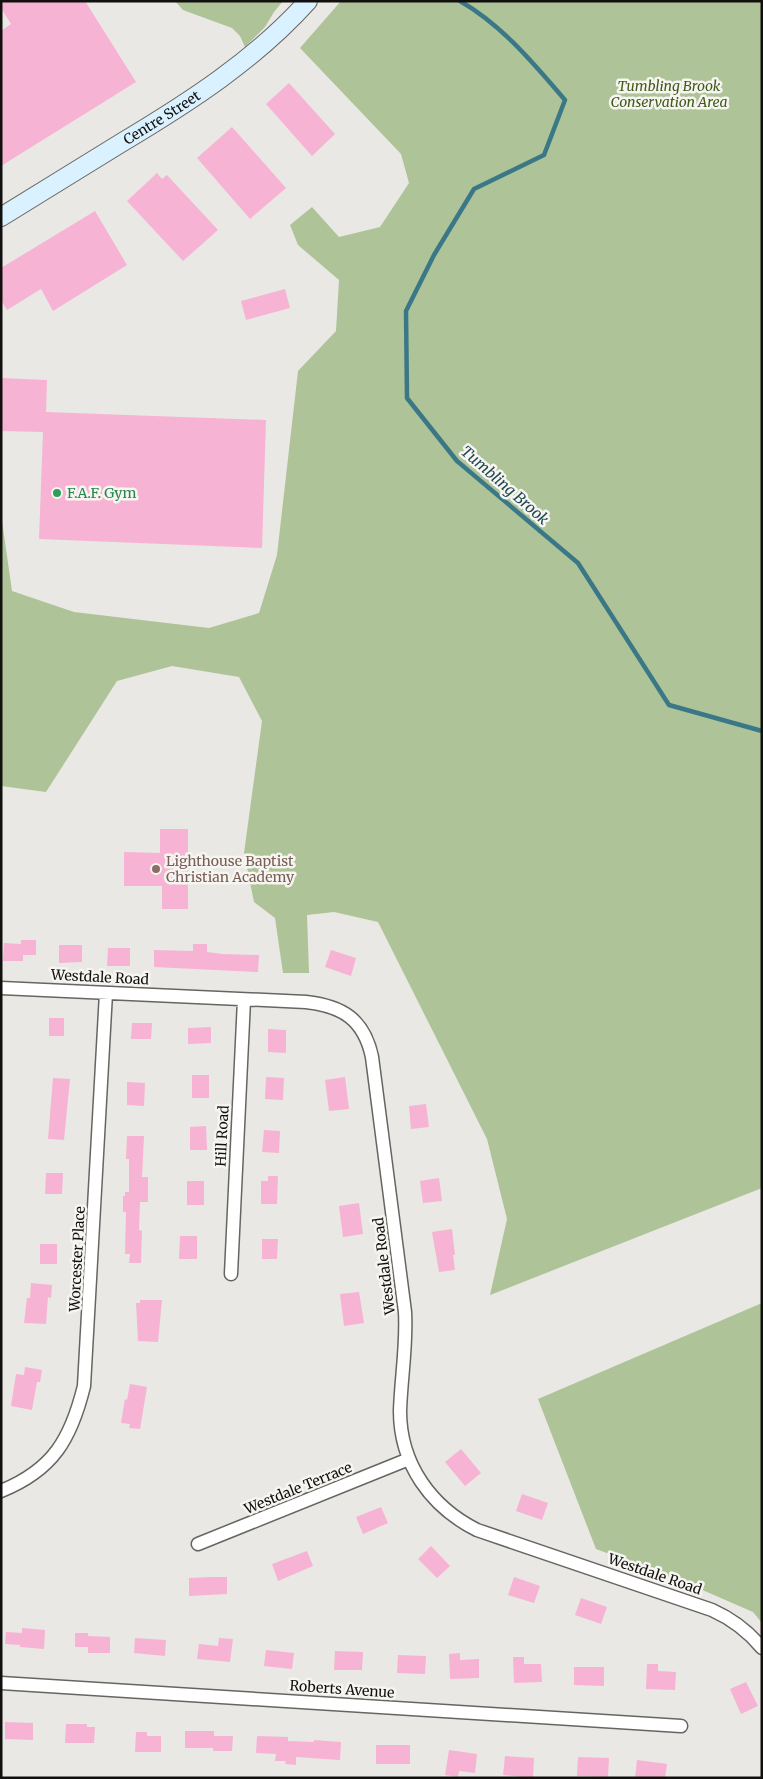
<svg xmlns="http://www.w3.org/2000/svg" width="763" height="1779" font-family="Merriweather,serif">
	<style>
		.green { fill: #aec397 }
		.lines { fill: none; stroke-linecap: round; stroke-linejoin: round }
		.stream { stroke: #3b7887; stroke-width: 4.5 }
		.building { fill: #f7b3d3 }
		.minor-casing { stroke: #666562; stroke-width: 15 }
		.secondary-casing { stroke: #666562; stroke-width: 20 }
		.minor { stroke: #fff; stroke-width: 12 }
		.secondary { stroke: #daf2ff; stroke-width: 18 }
		.leisure-dot { fill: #2e9e5b; stroke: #f6f5f1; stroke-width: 2 }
		.education-dot { fill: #8d6e63; stroke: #f6f5f1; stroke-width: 2 }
		.labels { text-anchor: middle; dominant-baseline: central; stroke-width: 5; stroke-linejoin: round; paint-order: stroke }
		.park-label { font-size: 14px; font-style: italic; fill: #415a1a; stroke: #f6f5f1 }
		.street-label { font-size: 14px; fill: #11100f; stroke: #f6f5f1 }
		.leisure-label { font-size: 14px; fill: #27864d; stroke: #f6f5f1; text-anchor: start }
		.education-label { font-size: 14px; fill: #785e54; stroke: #f6f5f1; text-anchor: start }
		.water-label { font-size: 15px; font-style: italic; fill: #204751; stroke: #f6f5f1 }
	</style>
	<rect width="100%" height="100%" fill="#e9e8e4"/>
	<path class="green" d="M175 1H283L274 12 265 27 245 47 240 36 232 28 183 10Z
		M341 1H762V1188L490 1295 507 1219 487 1139 378 922 334 912 307 915 309 973H283L275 918 254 902 244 853 262 721 239 677 172 666 117 681 46 792 1 786V514L12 591 74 612 209 628 259 613 277 555 298 371 336 331 339 280 298 245 290 225 312 207 339 237 380 227 409 183 401 154 300 48Z
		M762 1303V1623L753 1612 684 1582 596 1549 538 1399Z"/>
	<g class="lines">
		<path class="stream" d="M460 1C502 25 534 64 565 100L544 155 474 189 434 255 406 311 407 398 457 461 578 563 669 705 762 731"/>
	</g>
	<path class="building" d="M1 1H85L136 82 1 166V31L11 24 1 8Z
		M289 83 335 134 312 156 266 104Z
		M232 127 286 188 250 219 197 158Z
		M157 173 162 179 167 175 218 230 183 261 127 201Z
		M95 211 127 265 53 311 41 289 7 310 1 300V268Z
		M285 289 290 308 246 320 241 301Z
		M1 378 47 380 46 412 266 420 262 548 39 539 43 432 1 431Z
		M160 829H188V909H162V886H124V852L160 853Z
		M21 940H36V955H23V961H3L4 943 21 944Z
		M193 944H207V952L222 954 259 955 258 972 154 967V950L193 951Z
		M59 945H82V962L59 963Z
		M108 948H130V966H107Z
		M331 950 356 958 351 976 325 967Z
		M49 1018H64V1036H49Z
		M132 1023H152L151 1039H131Z
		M211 1027V1043L188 1044V1028Z
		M268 1029 286 1030V1053L268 1052Z
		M192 1075H209V1098H192Z
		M266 1077 284 1078 283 1100 265 1099Z
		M345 1077 349 1109 329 1111 325 1080Z
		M53 1078 70 1079 64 1140 48 1139Z
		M127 1082 145 1083 144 1106 127 1105Z
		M426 1104 429 1127 411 1129 409 1106Z
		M206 1126 207 1150H190V1127Z
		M264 1130 280 1131 279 1153 262 1152Z
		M127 1136H144L142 1177H148V1202H140L139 1230 142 1231 141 1263H129L130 1254H125L126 1212H123V1196H125V1192H129V1159H126Z
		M46 1173H63L62 1194H45Z
		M268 1176H278L277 1204H261V1181H268Z
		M439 1178 442 1201 423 1203 420 1181Z
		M187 1181H204V1205H187Z
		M359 1203 363 1234 343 1237 339 1206Z
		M452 1229 455 1255H453L455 1270 439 1272 432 1232Z
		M180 1236H197V1259H179Z
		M262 1239H278L277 1259H262Z
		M40 1244H57V1264H40Z
		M31 1283 52 1285 51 1298 48 1297 46 1324 24 1323 27 1298H30Z
		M359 1292 364 1323 344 1326 340 1294Z
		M140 1300H162L158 1342 138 1341 136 1303H140Z
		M25 1367 42 1370 40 1382H37L32 1410 11 1406 16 1374 24 1375Z
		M130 1384 147 1387 140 1429 129 1428 130 1424 121 1423 125 1399 127 1400Z
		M461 1449 481 1473 465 1486 445 1462Z
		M522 1494 548 1503 542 1520 516 1511Z
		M381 1507 388 1523 363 1534 356 1517Z
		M431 1546 450 1566 437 1578 418 1559Z
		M307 1551 313 1566 278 1581 272 1564Z
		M212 1577H227V1594L189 1596V1578Z
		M514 1577 540 1586 534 1603 508 1595Z
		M581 1598 607 1607 601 1624 575 1615Z
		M22 1628 45 1630 44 1649 20 1647V1645L5 1644 6 1632 22 1633Z
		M75 1633H88V1636L110 1637V1653H88V1647H75Z
		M135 1638 166 1640 165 1656 134 1653Z
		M219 1638 233 1639 230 1662 197 1659 199 1644 218 1646Z
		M266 1650 294 1653 292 1669 264 1666Z
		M335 1651 363 1652 362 1670H334Z
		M460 1653V1660L479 1659V1678L450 1679 449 1654Z
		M398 1655 426 1656 425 1674 397 1673Z
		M513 1657H524V1664H541L542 1682 514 1683Z
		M647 1664H658V1671L676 1672 675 1690 646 1689Z
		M574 1667H604V1686L574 1685Z
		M746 1682 758 1706 741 1714 730 1689Z
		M5 1722 33 1723V1740L5 1739Z
		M66 1724H87V1727H95L94 1743H65Z
		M185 1731H214V1736H233L232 1751H213V1748H185Z
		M136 1732H147V1736H161V1752H135Z
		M257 1736 288 1737V1741L314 1742V1740L341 1742 340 1760 296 1757V1765L285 1764 286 1761H275L276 1754 256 1753Z
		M376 1745H410V1764H376Z
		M449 1750 477 1754 475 1773 459 1771 458 1777 445 1775Z
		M505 1756 534 1758 533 1778 503 1775Z
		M578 1757 609 1758 608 1777 577 1776Z
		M637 1760 667 1764 665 1778H635Z"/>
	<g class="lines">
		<g class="minor-casing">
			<path id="minor" d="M1 988 306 1002C342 1006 364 1019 372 1057L405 1312C407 1345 401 1378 400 1411 400 1464 431 1507 477 1530L712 1610C732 1619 748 1631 762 1648
				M231 1274 244 1000
				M1 1491C53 1470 71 1439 84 1386L106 993
				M198 1544 409 1459
				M1 1683 681 1726"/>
		</g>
		<g class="secondary-casing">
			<g id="secondary">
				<path id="s1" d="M1 217C41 192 81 168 121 143 188 103 255 60 308 1"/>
			</g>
		</g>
		<use href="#minor" class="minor"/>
		<use href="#secondary" class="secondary"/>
	</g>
	<circle class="leisure-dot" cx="57" cy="493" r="5"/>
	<circle class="education-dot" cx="156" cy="869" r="5"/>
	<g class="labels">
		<g class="park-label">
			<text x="669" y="86">Tumbling Brook<tspan x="669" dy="16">Conservation Area</tspan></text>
		</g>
		<g class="street-label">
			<text stroke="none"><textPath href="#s1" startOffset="189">Centre Street</textPath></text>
			<text transform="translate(100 977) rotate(3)">Westdale Road</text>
			<text transform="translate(222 1136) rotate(-87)">Hill Road</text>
			<text transform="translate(77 1259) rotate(-87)">Worcester Place</text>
			<text transform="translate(384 1266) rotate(-97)">Westdale Road</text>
			<text transform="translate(298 1488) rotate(-22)">Westdale Terrace</text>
			<text transform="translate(655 1574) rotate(19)">Westdale Road</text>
			<text transform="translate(342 1689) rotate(4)">Roberts Avenue</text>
		</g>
		<g class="leisure-label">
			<text x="67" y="493">F.A.F. Gym</text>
		</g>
		<g class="education-label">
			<text x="166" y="861">Lighthouse Baptist<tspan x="166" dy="16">Christian Academy</tspan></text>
		</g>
		<g class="water-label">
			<text transform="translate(505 485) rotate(41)">Tumbling Brook</text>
		</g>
	</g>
	<rect width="763" height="1779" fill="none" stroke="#11100f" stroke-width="5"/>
</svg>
